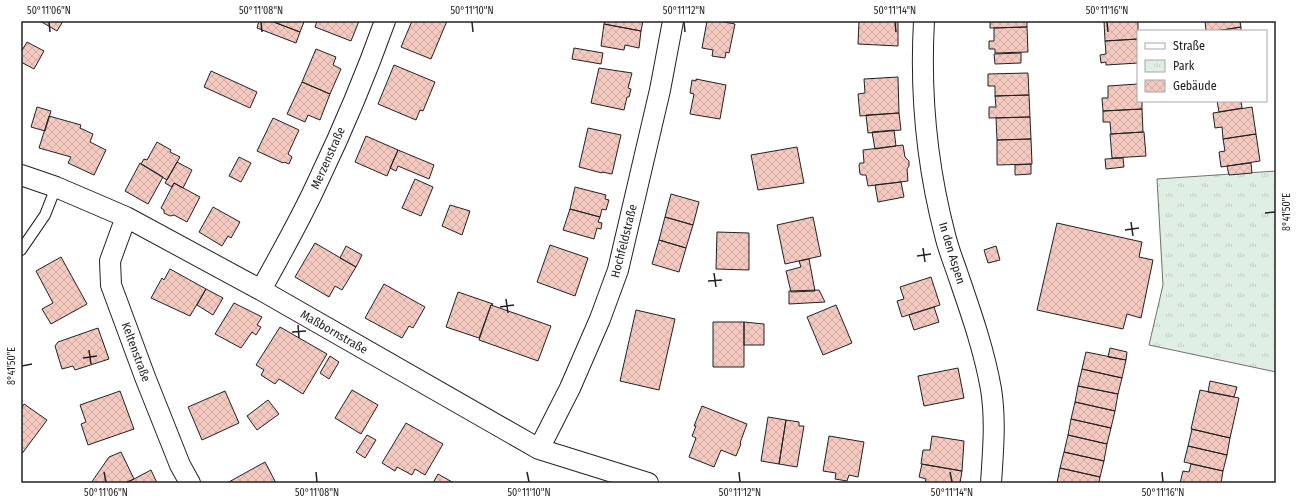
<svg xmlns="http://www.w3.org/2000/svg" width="1297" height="504" font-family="'Fira Sans Condensed',sans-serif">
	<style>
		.park { fill: url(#park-tufts); stroke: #6f6f6f }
		.building { fill: url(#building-cross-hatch); stroke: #222 }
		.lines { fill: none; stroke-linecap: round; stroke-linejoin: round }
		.lane-casing { stroke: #222; stroke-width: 12 }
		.street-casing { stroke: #222; stroke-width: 22 }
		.lane { stroke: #fff; stroke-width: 10 }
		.street { stroke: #fff; stroke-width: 20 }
		.ticks { fill: none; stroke: #222; stroke-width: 1.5 }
		.labels { text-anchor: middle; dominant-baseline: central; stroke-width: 3; stroke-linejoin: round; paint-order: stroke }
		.street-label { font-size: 12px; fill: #222; stroke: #fff }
		.neatline { fill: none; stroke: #222; stroke-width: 1.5 }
		.ticks-label { font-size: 10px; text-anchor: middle; fill: #222 }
	</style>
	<defs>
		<pattern id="park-tufts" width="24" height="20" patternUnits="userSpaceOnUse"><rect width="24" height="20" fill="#e0efe3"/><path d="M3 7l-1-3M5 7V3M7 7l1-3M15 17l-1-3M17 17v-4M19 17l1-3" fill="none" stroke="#c0cdc2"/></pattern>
		<pattern id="building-cross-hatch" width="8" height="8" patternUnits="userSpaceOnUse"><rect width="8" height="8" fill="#f3c9c0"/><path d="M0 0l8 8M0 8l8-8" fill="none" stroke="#d0aca5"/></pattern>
	</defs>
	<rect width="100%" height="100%" fill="#fff"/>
	<path class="park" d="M1276 171V372L1149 345 1163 285 1157 179Z"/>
	<path class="building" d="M40 21H63L57 31Z
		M259 21H271L300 32 296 43 257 28Z
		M271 21H302L304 22 300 32Z
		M317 21H359L351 41 315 27Z
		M412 21H447L431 59 401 47Z
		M605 21H643L641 31 604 24Z
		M707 21H719L735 24 729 53 726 52 725 58 712 56 713 50 702 48Z
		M859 21H898V46L858 44Z
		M990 21H1027V27L990 28Z
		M1104 21H1138V39L1105 41Z
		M1205 21H1240L1241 27 1216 31H1206Z
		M604 24 641 31 639 48 625 45 624 50 601 46Z
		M1027 27 1028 52 995 53V49H989V41H994V28Z
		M1241 27V31H1216Z
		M1138 39V63L1106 65V62L1101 63 1100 55 1106 54 1105 41Z
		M27 42 44 51 34 69 21 62V52Z
		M574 48 603 53 601 64 572 59Z
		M316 49 336 57 333 65 341 69 330 94 302 82Z
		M1021 53V63L995 64 994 54Z
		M394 65 435 82 423 111 420 110 416 120 378 104Z
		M599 68 632 73 628 88 631 89 629 97H627L624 110 591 103Z
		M211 71 257 92 250 108 204 87Z
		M1028 73 1029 95 995 96V86H988V74Z
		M898 77 899 113 860 116 858 94 865 93 864 79Z
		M696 79 726 85 720 119 690 114 694 94 690 93 692 80 696 81Z
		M302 82 330 94 320 120 308 115 305 122 287 114Z
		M1138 84V101H1142V109L1103 111 1102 98H1108V86Z
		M1029 95 1030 117 989 118V107H996L995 96Z
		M1217 101H1241L1242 108 1219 112Z
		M37 107 51 111 45 131 31 127Z
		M1252 107 1256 134 1223 139 1222 127 1215 128 1213 113Z
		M1142 109 1143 132 1111 134 1110 122H1103V111Z
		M899 113 901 130 868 133 866 115Z
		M49 116 81 125 80 128 93 134 90 142 106 150 94 175 68 163 71 157 39 148Z
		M1030 117 1031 139 997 140 996 118Z
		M273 118 299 130 288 154 292 157 289 164 284 162 283 163 257 151Z
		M588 128 621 135 612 174 602 172V173L579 167Z
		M894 130 896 146 875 149 872 132Z
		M1144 132 1146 156 1112 158 1110 134Z
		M1256 134 1260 161 1221 167 1219 152 1225 151 1223 139Z
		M366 136 398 150 387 176 355 162Z
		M1031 139 1032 164 997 165V140Z
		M157 142 171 150 170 152 180 157 167 180 141 164 144 159 147 160Z
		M903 145 905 157 909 161V166L907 169 908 181 868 186 866 175H862L860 174 859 165 860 163H864L863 150Z
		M797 147 804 183 758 190 751 155Z
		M398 150 434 165 429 179 398 166 396 171 390 168Z
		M239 157 251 163 241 182 229 176Z
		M1123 158 1124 167 1106 169 1105 159Z
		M177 162 192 170 183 188 174 183 172 187 165 183Z
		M140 163 163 177 148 204 125 191Z
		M1251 163 1252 173 1229 175 1227 166Z
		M1031 164V174L1015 175V165Z
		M415 179 433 187 421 216 402 208Z
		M901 182 904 197 878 202 875 185Z
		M174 183 200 197 187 222 174 215 170 216 164 213V210L161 208Z
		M575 187 606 195 605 199 609 200 606 210 602 209 600 217 570 209Z
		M671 194 699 202 693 225 665 217Z
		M450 205 470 211 462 235 442 226Z
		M213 207 240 222 231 238 228 236 222 246 199 232Z
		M570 209 600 217 598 222 602 223 601 229 597 228 594 239 563 230Z
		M665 217 693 225 686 248 659 240Z
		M813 217 821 256 785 264 777 225Z
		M1057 223 1142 242 1139 257 1153 260 1141 318 1127 314 1123 329 1037 310Z
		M717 232 749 233V270L716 269Z
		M659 240 686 248 679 272 652 264Z
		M315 243 356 267 342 290 335 286 329 297 295 277Z
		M550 245 588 258 575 296 537 282Z
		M346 246 362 255 356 267 340 258Z
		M996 246 1000 260 988 263 984 250Z
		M61 257 87 304 51 324 42 309 53 303 36 271Z
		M809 259 815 291 791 292 786 271 801 267 799 261Z
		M170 269 206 289 190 316 151 298 162 278 164 280Z
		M931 277 940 305 902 317 897 301 904 299 900 287Z
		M384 284 425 307 413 328 409 326 402 338 365 318Z
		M206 289 223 298 213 315 197 305Z
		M819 290 825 302 789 304V291Z
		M458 292 493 304 491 305 479 338 446 327Z
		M234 303 262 317 257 325 261 327 256 335 252 332 241 348 215 334Z
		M491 305 551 326 538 361 479 340Z
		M836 305 852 343 823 355 807 317Z
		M934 307 939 322 914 330 909 315Z
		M636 310 675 319 659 390 620 381Z
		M713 322H744V367H713Z
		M744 322 764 324V345H744Z
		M280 327 327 354 303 394 279 379 275 384 261 375 264 370 256 365Z
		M98 328 109 359 75 370 73 366 62 369 55 346 58 342Z
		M1110 348 1127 352 1126 360 1108 357Z
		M1086 352 1126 360 1122 378 1082 369Z
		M330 356 339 362 329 379 320 373Z
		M958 368 964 398 924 406 918 376Z
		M1082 369 1122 378 1118 394 1078 386Z
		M1210 381 1237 387 1234 397 1208 392Z
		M1078 386 1118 394 1115 411 1075 402Z
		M352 390 378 405 361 434 335 418Z
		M1200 390 1239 398 1230 438 1191 429Z
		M120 391 134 429 88 445 81 424 86 422 80 405Z
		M225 391 239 423 202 440 188 407Z
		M268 400 279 414 257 430 247 416Z
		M1075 402 1115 411 1111 428 1071 419Z
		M24 404 47 420 21 455V409Z
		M702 406 747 424 740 443 741 444 736 456 721 450 714 467 689 457 696 438 692 436 696 426H694Z
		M768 417 786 420 779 464 761 461Z
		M1071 419 1111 428 1107 444 1068 435Z
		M786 420 799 422V426H804L797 467 779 464Z
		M406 423 443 444 425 475 415 469 412 475 397 467 395 471 382 463Z
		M1192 429 1230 438 1227 455 1188 446Z
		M367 435 376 440 365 458 356 452Z
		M1068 435 1107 444 1104 461 1064 452Z
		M829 436 864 442 858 477 849 475 847 481 835 479 836 473 823 471Z
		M932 436 964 441 962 471 921 464 923 450H930Z
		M1188 446 1227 455 1223 471 1184 462Z
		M121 452 134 479 125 483H91L109 457Z
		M1064 452 1104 461 1100 477 1060 468Z
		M265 462 276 483H227Z
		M922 464 962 471 960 483H925L926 479 919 477Z
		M1191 464 1223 471 1221 483H1180L1183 471 1189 472Z
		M1060 468 1100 477 1099 483H1057Z
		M151 470 157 483H125L134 479Z
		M438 474 454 483H433Z"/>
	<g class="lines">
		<g class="lane-casing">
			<path id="lane" d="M21 250 45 215 56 187"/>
		</g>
		<g class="street-casing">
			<path id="street" d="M924 21C920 92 927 166 945 235 948 248 953 260 957 272 970 310 984 349 991 389 996 420 993 452 991 483
				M21 175 56 187 126 217 261 290 539 449 648 483
				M126 217 110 261 111 285 145 377 180 465 190 483
				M261 290C281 253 302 217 319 179 343 129 366 74 385 21
				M539 449 570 388 600 319 618 270 660 90 673 21"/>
		</g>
		<use href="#lane" class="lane"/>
		<use href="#street" class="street"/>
	</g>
	<path class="ticks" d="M49 22 50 32M261 22 262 32M472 22 473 32M684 22 685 32M895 22 896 32M1107 22 1108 32M1265 213 1275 212M1131 222 1133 236M1125 230 1139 228M923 248 925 262M917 256 931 254M714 273 716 287M708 281 722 280M506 299 508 313M500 307 514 305M298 325 299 338M292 332 306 331M89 350 91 364M83 358 97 356M22 366 32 364M104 472 106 482M316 472 317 482M527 472 529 482M739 472 740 482M950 472 952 482M1162 472 1163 482"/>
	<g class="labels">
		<g class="street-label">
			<text transform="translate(328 158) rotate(-66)">Merzenstraße</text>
			<text transform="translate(624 241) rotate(-76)">Hochfeldstraße</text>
			<text transform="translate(952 253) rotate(73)">In den Aspen</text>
			<text transform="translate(334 332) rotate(30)">Maßbornstraße</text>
			<text transform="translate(136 352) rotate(70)">Keltenstraße</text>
		</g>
	</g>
	<rect width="1297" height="504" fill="none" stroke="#ffffff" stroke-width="44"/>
	<rect x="1137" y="30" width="130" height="72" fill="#ffffff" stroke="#a7a7a7"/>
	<rect x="1145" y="43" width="20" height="6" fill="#ffffff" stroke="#a7a7a7"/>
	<text x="1173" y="50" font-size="12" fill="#222222">Straße</text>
	<rect x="1145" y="60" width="20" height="12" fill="url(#park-tufts)" stroke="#a7a7a7"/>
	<text x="1173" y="70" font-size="12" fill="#222222">Park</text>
	<rect x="1145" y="80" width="20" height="12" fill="url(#building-cross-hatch)" stroke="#a7a7a7"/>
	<text x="1173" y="90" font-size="12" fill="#222222">Gebäude</text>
	<rect x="22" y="22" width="1253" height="460" class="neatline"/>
	<g class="ticks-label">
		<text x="49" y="14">50°11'06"N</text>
		<text x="261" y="14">50°11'08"N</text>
		<text x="472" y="14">50°11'10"N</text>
		<text x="684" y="14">50°11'12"N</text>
		<text x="895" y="14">50°11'14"N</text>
		<text x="1107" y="14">50°11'16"N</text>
		<text transform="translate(1286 212) rotate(-90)" y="4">8°41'50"E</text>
		<text transform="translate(11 366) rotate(-90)" y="4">8°41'50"E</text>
		<text x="106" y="496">50°11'06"N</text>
		<text x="317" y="496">50°11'08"N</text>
		<text x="529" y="496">50°11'10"N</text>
		<text x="740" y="496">50°11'12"N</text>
		<text x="952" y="496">50°11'14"N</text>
		<text x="1163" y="496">50°11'16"N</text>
	</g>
</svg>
